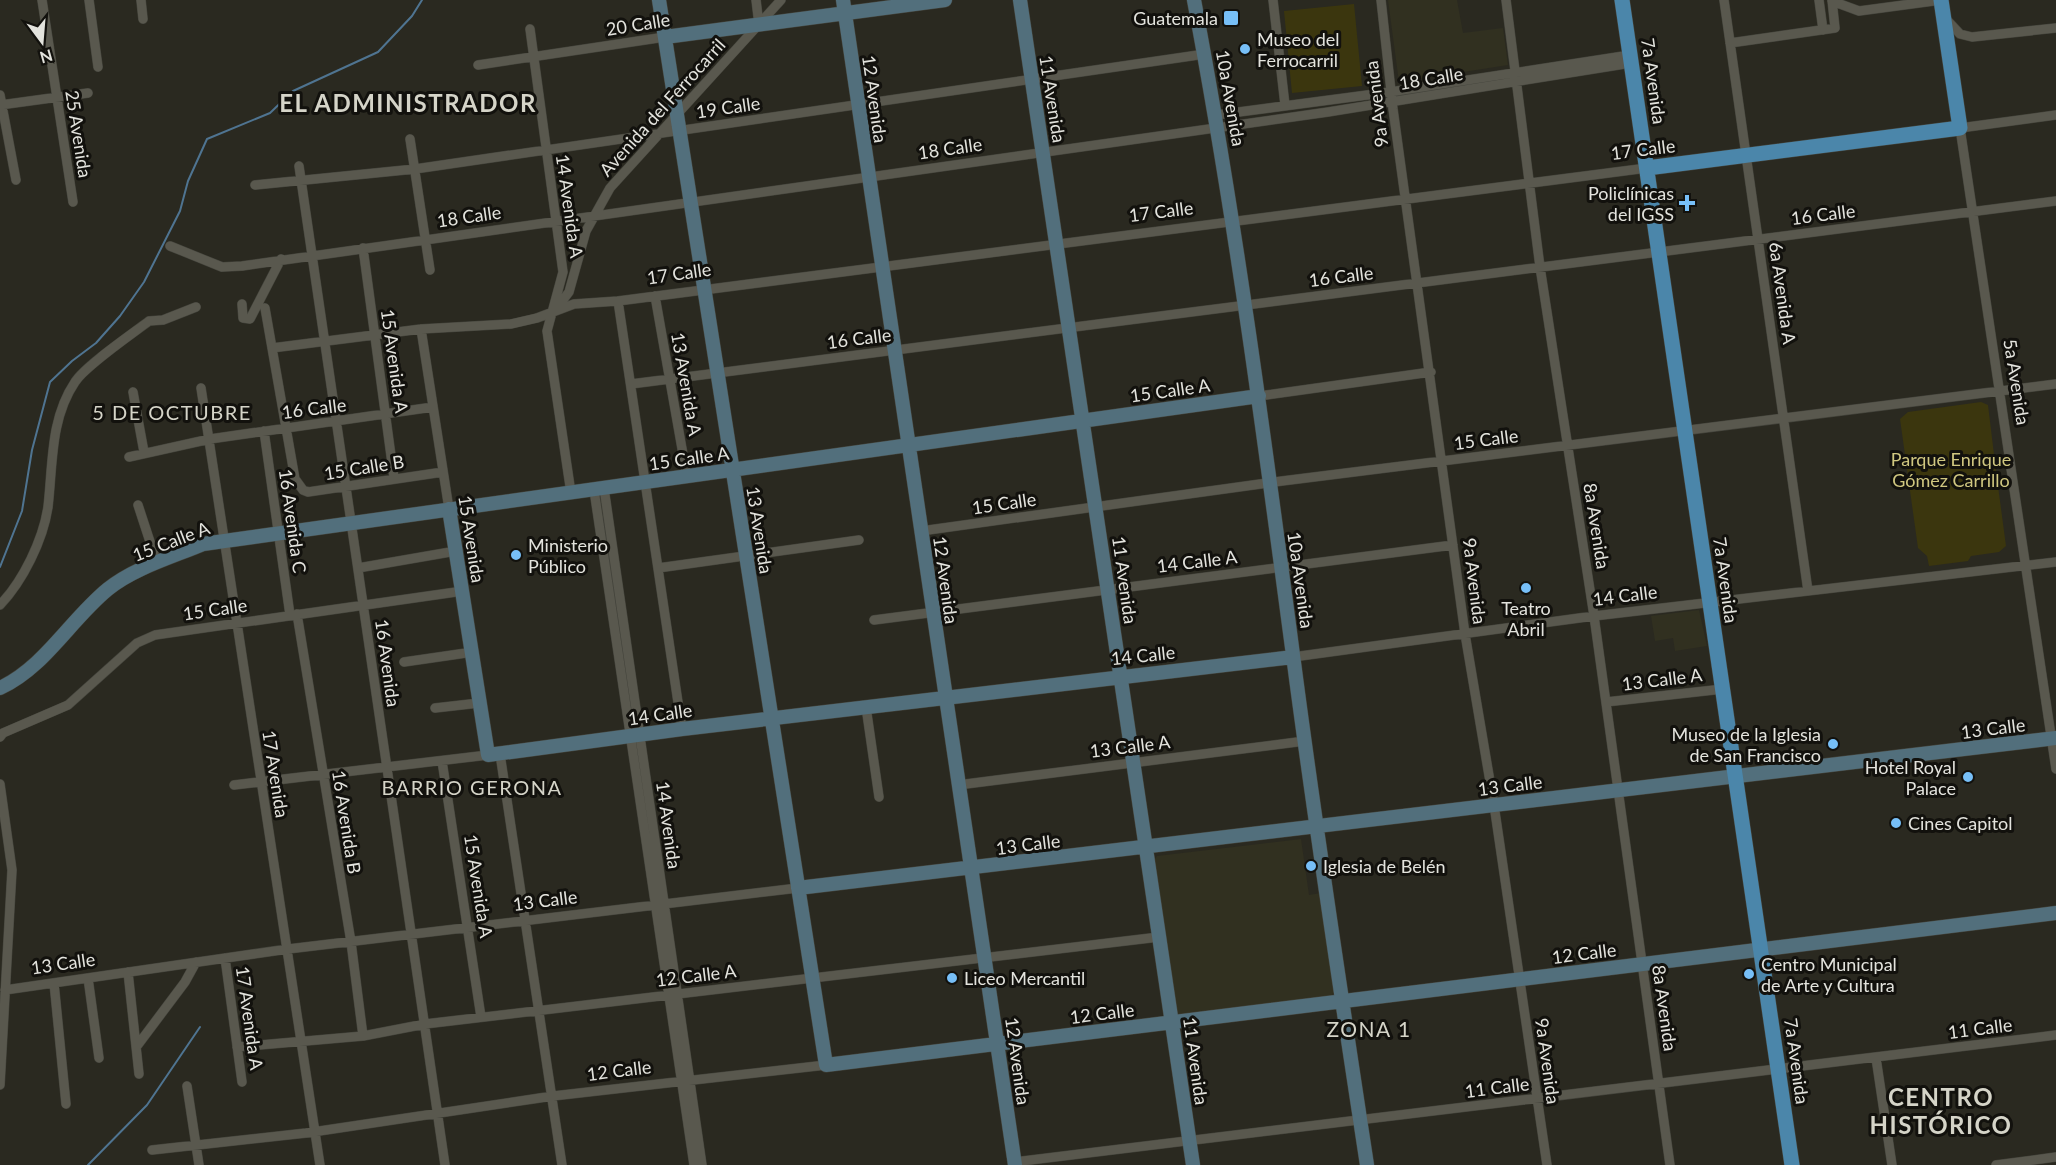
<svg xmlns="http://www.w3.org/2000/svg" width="2056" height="1165" font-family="Lato,sans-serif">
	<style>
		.built { fill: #313020 }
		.park { fill: #3b360e }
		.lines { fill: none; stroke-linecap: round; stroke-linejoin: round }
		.stream { stroke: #4f7491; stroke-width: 2 }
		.street-casing { stroke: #44443c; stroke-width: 10 }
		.secondary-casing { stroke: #44443c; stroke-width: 15 }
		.primary-casing { stroke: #44443c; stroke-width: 16 }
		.street { stroke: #59584e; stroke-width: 9 }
		.secondary { stroke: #526f7c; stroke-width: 14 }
		.primary { stroke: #4b86aa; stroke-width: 15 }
		.poi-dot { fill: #77bff7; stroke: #12110d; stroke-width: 2 }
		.labels { text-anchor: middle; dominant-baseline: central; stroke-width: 6; stroke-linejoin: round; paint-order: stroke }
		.poi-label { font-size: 18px; fill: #e3e3dd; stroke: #12110d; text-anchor: start }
		.street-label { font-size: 18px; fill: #e3e3dd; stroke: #12110d }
		.park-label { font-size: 18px; fill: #d0c780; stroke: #12110d }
		.neighbourhood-label { font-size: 20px; letter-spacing: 1.5px; fill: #d5d4c8; stroke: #12110d }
		.quarter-label { font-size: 21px; letter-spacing: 1.5px; fill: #d5d4c8; stroke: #12110d }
		.district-label { font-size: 24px; font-weight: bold; letter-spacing: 1.5px; fill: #d5d4c8; stroke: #12110d }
	</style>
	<rect width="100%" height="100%" fill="#2a2920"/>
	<path class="built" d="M1388 0H1457L1463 33 1503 28 1508 65 1399 82Z
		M1699 610 1707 646 1675 651 1673 638 1655 641 1651 616Z
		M1301 839 1309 895 1321 893 1335 991 1330 997 1181 1015 1177 1013 1154 860 1157 856Z"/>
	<path class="park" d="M1354 4 1362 86 1292 93 1284 11Z
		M1981 402 1988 405 1996 471H2000L2002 485 1998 486 2006 546 1999 552 1971 556 1968 561 1929 566 1927 556 1918 548 1900 419 1908 412Z"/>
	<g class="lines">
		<path class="stream" d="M0 567 22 511 32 450 50 382 72 361 96 343 120 316 144 282 180 211 188 181 207 139 270 113 293 91 378 52 412 16 422 0
			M88 1165 147 1105 200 1027"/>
		<g class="street-casing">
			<path id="street" d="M42 0 73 202
				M89 0 98 67
				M141 0 143 19
				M756 0 759 25
				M1273 0 1285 105
				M1381 0 1393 109 1465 634 1494 805 1547 1165
				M1506 0 1540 267 1594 616 1670 1165
				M1724 0 1808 591
				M1819 0 1823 30
				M1832 1 1859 11 1941 0
				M1946 19 1960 34 1972 37 2056 28
				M530 29 563 272 547 331 571 493
				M1730 43 1835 28 1832 0
				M478 65 665 37
				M0 95 16 180
				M0 105 88 93
				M1216 115 1390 92 1630 55
				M2056 115 1960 128 2056 769
				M410 139 430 270
				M299 166 445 1165
				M255 185 415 169 1205 54
				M170 246 222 267 242 266 1328 112 1631 63
				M363 248 394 478
				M655 296 687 477
				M618 301 682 729
				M242 304 243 318 250 319 281 259
				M265 308 295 479 303 490 308 492 443 472
				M556 309 569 292 586 231 610 188 781 0
				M421 329 449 509
				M272 348 421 329 511 324 537 318 574 304 618 301 1647 168
				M631 384 2056 201
				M201 388 320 1165
				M133 392 144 452
				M1259 396 1431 372
				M264 431 290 615
				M129 457 210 439 433 407
				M604 488 702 1165
				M594 490 694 1165
				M138 505 157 563
				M921 531 1282 481 2056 384
				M358 568 456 551
				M658 568 859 540
				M0 605C23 581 43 540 48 507 53 464 50 419 75 382 85 366 132 334 149 321L163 320 196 307
				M297 614 351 942 363 1036
				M874 620 1453 545
				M1293 657 1594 616 2056 562
				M404 662 473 652
				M1606 702 1723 689
				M866 707 879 797
				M435 708 479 703
				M0 737 3 733 68 705 137 643 155 635 463 591
				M500 754 562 1165
				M442 761 481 1017
				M0 784 12 870 0 1085
				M234 785 488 755
				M958 785 1305 741
				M225 958 242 1082
				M128 972 139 1074
				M88 978 99 1058
				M54 983 66 1104
				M5 990 288 949 798 888
				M137 1046 185 982 196 962
				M237 1047 363 1036 425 1024 1159 937
				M1876 1058 1892 1165
				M187 1086 199 1165
				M152 1150 306 1133 553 1096 826 1065
				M1014 1162 2056 1035
				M1996 1165 2056 1157"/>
		</g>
		<g class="secondary-casing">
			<path id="secondary" d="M659 0 826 1065 2056 913
				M843 0 1015 1165
				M1020 0 1193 1165
				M1194 0C1235 217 1264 436 1293 655 1315 825 1341 995 1367 1165
				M665 37 945 0
				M449 509 488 755 682 729 1293 657
				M0 688C45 667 70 620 108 589 134 568 172 557 203 544L1259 396
				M798 888 2056 738"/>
		</g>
		<g class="primary-casing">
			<path id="primary" d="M1622 0 1792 1165
				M1647 168 1960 128 1941 0"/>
		</g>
		<use href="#street" class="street"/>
		<use href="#secondary" class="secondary"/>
		<use href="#primary" class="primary"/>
	</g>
	<g class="poi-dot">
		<rect x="1223" y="10" width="16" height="16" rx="3"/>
		<circle cx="1245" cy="49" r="6"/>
		<path d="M1684 194h6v6h6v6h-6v6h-6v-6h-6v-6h6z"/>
		<circle cx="516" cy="555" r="6"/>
		<circle cx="1526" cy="588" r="6"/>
		<circle cx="1833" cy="744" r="6"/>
		<circle cx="1968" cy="777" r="6"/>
		<circle cx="1896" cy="823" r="6"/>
		<circle cx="1311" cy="866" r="6"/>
		<circle cx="1749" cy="974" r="6"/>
		<circle cx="952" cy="978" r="6"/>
	</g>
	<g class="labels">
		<g class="poi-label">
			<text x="1218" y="18" text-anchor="end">Guatemala</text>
			<text x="1257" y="39">Museo del<tspan x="1257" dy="21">Ferrocarril</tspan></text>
			<text x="1674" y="193" text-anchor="end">Policlínicas<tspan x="1674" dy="21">del IGSS</tspan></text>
			<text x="528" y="545">Ministerio<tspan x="528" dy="21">Público</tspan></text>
			<text x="1526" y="608" text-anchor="middle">Teatro<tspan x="1526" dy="21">Abril</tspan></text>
			<text x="1821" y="734" text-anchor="end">Museo de la Iglesia<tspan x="1821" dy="21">de San Francisco</tspan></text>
			<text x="1956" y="767" text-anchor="end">Hotel Royal<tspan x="1956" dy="21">Palace</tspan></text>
			<text x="1908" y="823">Cines Capitol</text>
			<text x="1323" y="866">Iglesia de Belén</text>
			<text x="1761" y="964">Centro Municipal<tspan x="1761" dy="21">de Arte y Cultura</tspan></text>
			<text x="964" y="978">Liceo Mercantil</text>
		</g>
		<g class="street-label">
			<text transform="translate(638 24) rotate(-9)">20 Calle</text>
			<text transform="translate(1431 78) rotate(-9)">18 Calle</text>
			<text transform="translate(1654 81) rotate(82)">7a Avenida</text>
			<text transform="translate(1231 98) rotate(80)">10a Avenida</text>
			<text transform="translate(875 99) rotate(82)">12 Avenida</text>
			<text transform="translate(1053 99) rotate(81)">11 Avenida</text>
			<text transform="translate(1376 104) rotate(-97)">9a Avenida</text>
			<text transform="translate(662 107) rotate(-48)">Avenida del Ferrocarril</text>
			<text transform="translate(728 107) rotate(-8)">19 Calle</text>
			<text transform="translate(79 134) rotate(81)">25 Avenida</text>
			<text transform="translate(950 148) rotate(-8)">18 Calle</text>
			<text transform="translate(1643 149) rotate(-7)">17 Calle</text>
			<text transform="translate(570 206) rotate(82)">14 Avenida A</text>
			<text transform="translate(1161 211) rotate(-7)">17 Calle</text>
			<text transform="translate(1823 214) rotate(-7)">16 Calle</text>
			<text transform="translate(469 216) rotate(-8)">18 Calle</text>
			<text transform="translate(679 273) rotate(-8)">17 Calle</text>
			<text transform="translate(1341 276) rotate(-7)">16 Calle</text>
			<text transform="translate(1783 293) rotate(82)">6a Avenida A</text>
			<text transform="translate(859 338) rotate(-7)">16 Calle</text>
			<text transform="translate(395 361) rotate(82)">15 Avenida A</text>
			<text transform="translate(2017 382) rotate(81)">5a Avenida</text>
			<text transform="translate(687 384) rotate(80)">13 Avenida A</text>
			<text transform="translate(1170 390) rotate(-8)">15 Calle A</text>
			<text transform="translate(314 408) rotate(-7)">16 Calle</text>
			<text transform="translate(1486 439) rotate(-7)">15 Calle</text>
			<text transform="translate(689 458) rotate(-8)">15 Calle A</text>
			<text transform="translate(364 467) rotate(-9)">15 Calle B</text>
			<text transform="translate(1004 503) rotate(-8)">15 Calle</text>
			<text transform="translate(293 521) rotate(82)">16 Avenida C</text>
			<text transform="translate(1597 526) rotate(81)">8a Avenida</text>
			<text transform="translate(760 530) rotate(81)">13 Avenida</text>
			<text transform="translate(472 539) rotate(81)">15 Avenida</text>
			<text transform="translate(171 541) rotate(-21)">15 Calle A</text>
			<text transform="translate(1197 561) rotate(-7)">14 Calle A</text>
			<text transform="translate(946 580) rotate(82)">12 Avenida</text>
			<text transform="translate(1125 580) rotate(82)">11 Avenida</text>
			<text transform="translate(1301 580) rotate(82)">10a Avenida</text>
			<text transform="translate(1726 580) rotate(82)">7a Avenida</text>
			<text transform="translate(1475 581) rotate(83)">9a Avenida</text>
			<text transform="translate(1625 595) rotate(-7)">14 Calle</text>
			<text transform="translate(215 609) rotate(-8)">15 Calle</text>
			<text transform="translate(1143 655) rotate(-6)">14 Calle</text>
			<text transform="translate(388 663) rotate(82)">16 Avenida</text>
			<text transform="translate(1662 679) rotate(-7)">13 Calle A</text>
			<text transform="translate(660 714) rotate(-8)">14 Calle</text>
			<text transform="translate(1993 728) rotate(-7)">13 Calle</text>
			<text transform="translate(1130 746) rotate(-7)">13 Calle A</text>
			<text transform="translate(276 774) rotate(81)">17 Avenida</text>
			<text transform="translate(1510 785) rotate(-7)">13 Calle</text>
			<text transform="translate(347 822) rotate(81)">16 Avenida B</text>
			<text transform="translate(669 825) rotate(82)">14 Avenida</text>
			<text transform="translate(1028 844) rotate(-7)">13 Calle</text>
			<text transform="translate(479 886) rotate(81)">15 Avenida A</text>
			<text transform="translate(545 900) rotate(-7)">13 Calle</text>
			<text transform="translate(1584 953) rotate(-7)">12 Calle</text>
			<text transform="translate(63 963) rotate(-8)">13 Calle</text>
			<text transform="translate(696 975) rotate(-7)">12 Calle A</text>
			<text transform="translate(1665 1008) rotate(82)">8a Avenida</text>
			<text transform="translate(1102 1013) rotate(-7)">12 Calle</text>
			<text transform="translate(250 1018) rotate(82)">17 Avenida A</text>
			<text transform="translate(1980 1028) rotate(-7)">11 Calle</text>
			<text transform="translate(1018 1061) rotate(82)">12 Avenida</text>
			<text transform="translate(1196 1061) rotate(82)">11 Avenida</text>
			<text transform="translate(1548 1061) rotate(82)">9a Avenida</text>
			<text transform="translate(1797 1061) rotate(82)">7a Avenida</text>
			<text transform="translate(619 1070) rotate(-7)">12 Calle</text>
			<text transform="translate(1497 1087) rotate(-7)">11 Calle</text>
		</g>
		<g class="park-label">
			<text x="1951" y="459">Parque Enrique<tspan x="1951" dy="21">Gómez Carrillo</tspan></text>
		</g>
		<g class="neighbourhood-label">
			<text x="172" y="412">5 DE OCTUBRE</text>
			<text x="472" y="787">BARRIO GERONA</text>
		</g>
		<g class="quarter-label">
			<text x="1369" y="1028">ZONA 1</text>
		</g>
		<g class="district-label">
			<text x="408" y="102">EL ADMINISTRADOR</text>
			<text x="1941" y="1096">CENTRO<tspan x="1941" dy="28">HISTÓRICO</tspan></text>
		</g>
	</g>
	<g transform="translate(42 42) rotate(164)" stroke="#12110d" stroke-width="4.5" paint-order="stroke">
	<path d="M0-4.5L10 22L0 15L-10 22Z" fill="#e3e3dd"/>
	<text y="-9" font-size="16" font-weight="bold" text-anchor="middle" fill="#e3e3dd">N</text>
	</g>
</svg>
